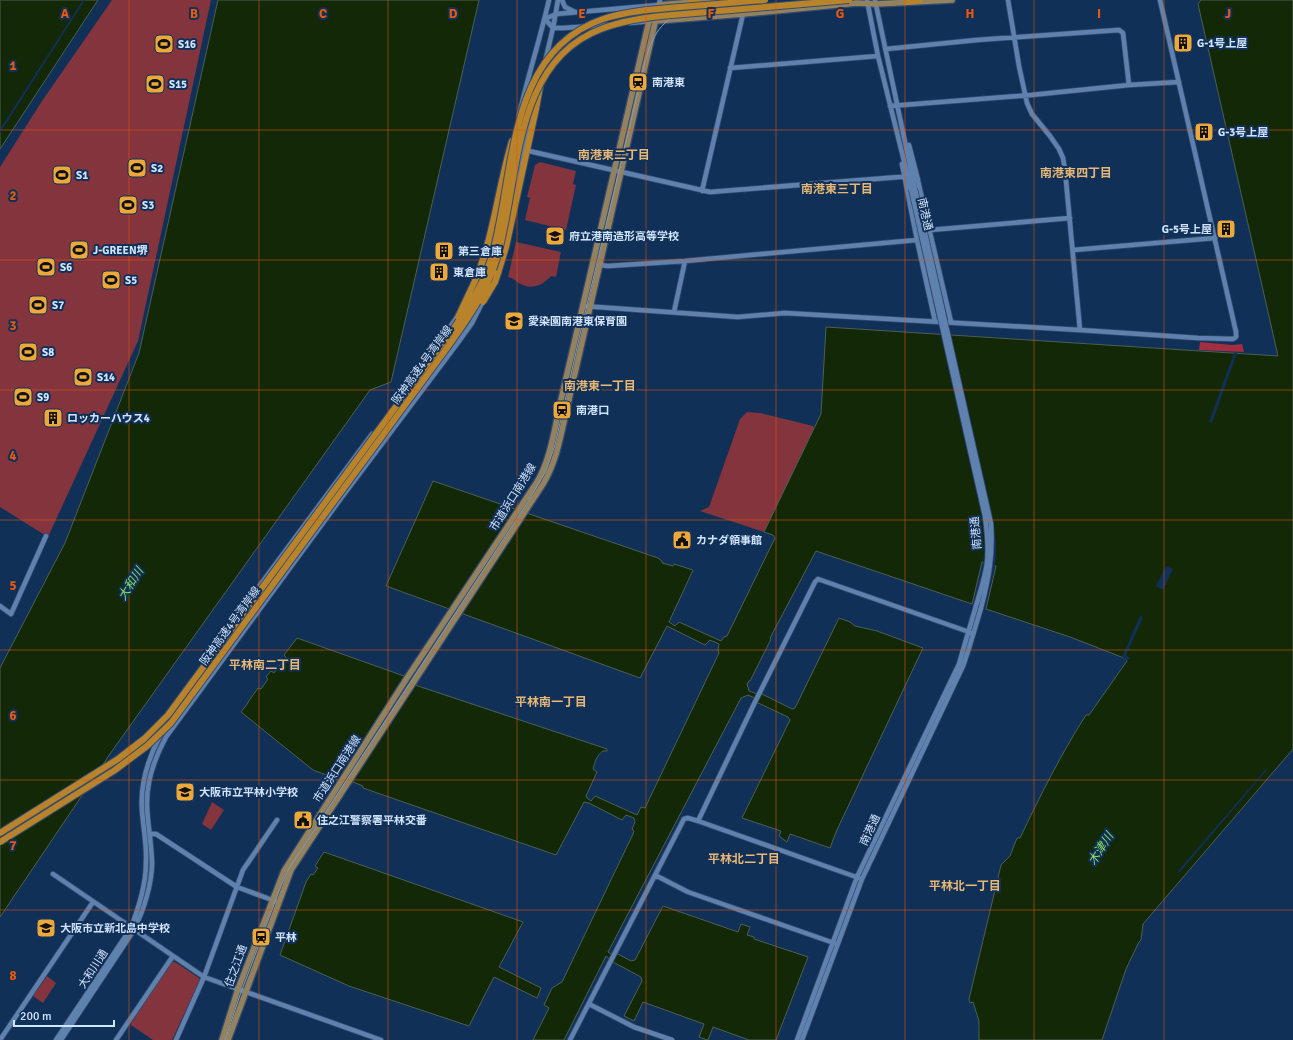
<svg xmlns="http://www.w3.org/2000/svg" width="1293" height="1040" font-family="Signika,'Noto Sans JP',sans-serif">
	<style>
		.green { fill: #83343d }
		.forest { fill: #a32d41 }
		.water { fill: #132807; stroke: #4c6051 }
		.pier { fill: #113058 }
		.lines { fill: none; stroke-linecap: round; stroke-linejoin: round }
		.minor-casing { stroke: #364c6e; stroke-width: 6 }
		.major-casing { stroke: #364c6e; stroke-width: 8 }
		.highway-casing { stroke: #364c6e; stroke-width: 8 }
		.minor { stroke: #5f81ae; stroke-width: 4.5 }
		.major { stroke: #94825f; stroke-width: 5.5 }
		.highway { stroke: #b8832a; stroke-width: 6 }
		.tram { stroke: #849cbb; stroke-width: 1 }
		.minor-bridge-casing { stroke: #364c6e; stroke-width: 6; stroke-linecap: butt }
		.highway-bridge-casing { stroke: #364c6e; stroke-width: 8; stroke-linecap: butt }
		.minor-bridge { stroke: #5f81ae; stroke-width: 4.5 }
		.highway-bridge { stroke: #b8832a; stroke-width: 6 }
		.grid { fill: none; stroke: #e8590c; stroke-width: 1; stroke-opacity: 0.55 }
		.labels { text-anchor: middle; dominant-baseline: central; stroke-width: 4; stroke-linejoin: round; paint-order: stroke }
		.poi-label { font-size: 11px; font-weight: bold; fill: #d1e4fd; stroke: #113058; text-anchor: start }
		.street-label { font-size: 11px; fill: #d1e4fd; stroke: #113058 }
		.neighbourhood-label { font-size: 12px; font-weight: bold; fill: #e6b775; stroke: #113058 }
		.water-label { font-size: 12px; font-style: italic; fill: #8cde5c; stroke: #113058 }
		.grid-label { font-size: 13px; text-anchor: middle; font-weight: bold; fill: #e8590c; stroke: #113058; stroke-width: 4; stroke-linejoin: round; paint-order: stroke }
	</style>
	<rect width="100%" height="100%" fill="#113058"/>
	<path class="green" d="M112 0H211L138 341 48 537 0 507V167L42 101Z
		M540 162 576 171 573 184 576 185 566 230 525 220 530 198 527 197 535 165Z
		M516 242 561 252 556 277 551 276C543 285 531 291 519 283 514 280 513 278 508 277Z
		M747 412 760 413 813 426 814 429 764 532 700 511 709 507 740 419Z
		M212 802 224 810 211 830 202 824Z
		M172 962H175L199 978 200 980 172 1040H153L131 1025V1023Z
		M47 976 56 983 43 1003 33 996Z"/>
	<path class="forest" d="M1200 342 1232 345 1242 344 1244 352 1199 350Z"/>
	<path class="water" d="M0 0H98L0 149Z
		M218 0H479L391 382 370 390 112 751 0 917V668L65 543 139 353Z
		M1201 0H1293V749L1143 924 1141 940 1139 942 1126 969 1102 1040H979V1021L973 1002 970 1003 969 999 1001 865 1010 856 1017 838H1020C1040 796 1061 754 1086 715H1089L1127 661 1124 658 1070 637 986 609 996 566 982 562 972 604 816 551 770 638 771 639 750 681H749L747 684 749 691 757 694 758 692 792 709 795 708 839 618 850 622 855 626 877 631 923 648 836 832 830 848 790 834 787 842 779 836 781 831 742 818 790 720 788 717 754 701 755 698 748 695 741 698 608 952 611 954H618L631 961 635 960 663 906 738 932 741 924 750 927 747 935 754 937V939L808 957 776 1040H749L713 1027 708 1040H707L699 1037 704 1024 643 1002 634 1021 624 1016 642 981 641 977 613 962 606 956 564 1040H533L549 1008 544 1005 552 988 562 982 633 834 634 831 632 829 635 822 634 818 626 815 622 820 589 803 584 802 583 804 556 855 363 788V786L353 782 337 779 313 770 241 712 248 703V702L258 688 261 689 268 679 266 677 271 671 274 673 286 657 284 655 297 638 404 676 415 685 607 749V751H603C597 755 595 761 593 769L597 772 586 796 587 798 591 801 595 796 637 815 641 807 645 808 719 653 718 650 719 644 710 640 705 645 667 626 640 678 386 586 433 481 658 558 662 561V563L673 566 674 564 693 570 669 622 675 626 679 622 721 641 724 637 727 636 775 538 773 535 764 532 821 414 826 327 1278 356 1198 4Z
		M324 852 523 922 499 967 541 988 537 998 494 977 469 1026 349 986 280 955 306 882 311 874 313 875 318 868 315 866Z"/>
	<path class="pier" d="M83 0H85L0 133V129Z
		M940 333 951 334 992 513 996 544V556L994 572 984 609 994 568 983 564 985 544 981 514Z
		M1234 353H1237L1212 423 1209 422Z
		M1166 566 1173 569 1163 590 1156 586Z
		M1140 616 1143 617 1140 624 1126 655 1130 658 1127 661 1122 657Z
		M1266 769 1267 770 1179 873 1178 871Z"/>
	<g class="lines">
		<g class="minor-casing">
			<path id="minor" d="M562 0 565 7 575 12
				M867 0 878 56 911 189
				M875 0 915 189
				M1008 0 1019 66 1027 103 1032 114 1050 136 1059 149 1063 158 1065 170 1080 330
				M545 19 556 14 659 5 660 0
				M545 19 553 28
				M630 23 652 21
				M553 28 558 0
				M886 49 977 40 1119 30 1123 33 1129 85
				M545 62 553 28H563L608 25
				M730 68 878 56
				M890 106 1031 95 1129 85 1179 82
				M519 115C528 76 540 39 549 0
				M909 145 918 180
				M529 151 710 192 912 176 918 181 951 322
				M902 164 917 240 935 321
				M702 191 743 14
				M513 194 533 108
				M930 230 1070 218
				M1073 250 1215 238
				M600 265 608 266 685 261 917 240
				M477 283 487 257 494 231
				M583 306 738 317 785 313 1080 330 1198 338 1233 339 1236 337V332L1160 0
				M674 312 685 261
				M428 359 459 314
				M260 585 372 434
				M0 606 11 614 46 536
				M163 729 170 714
				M698 821 755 702 815 582 818 579 972 633
				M150 834H156L237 887 275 901
				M53 874 204 977 381 1040
				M655 875 688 892 834 943
				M589 1004 634 1027 672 1040
				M0 1040 93 902
				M56 1040 131 928C139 906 146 885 146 862 147 844 143 827 142 810 140 784 148 759 160 736
				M61 1040 134 930C144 909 151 889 152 865 152 846 148 827 147 807 146 782 154 759 166 737L342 497 457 344 472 323 484 299
				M116 1040 173 956
				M176 1040 204 977 243 870 277 820
				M570 1040 684 819 688 818 698 821 859 878
				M797 1040 857 877 959 664 976 606
				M802 1040 862 879 963 666 969 648 981 608"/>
		</g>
		<g class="major-casing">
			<path id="major" d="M659 5 715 0
				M656 21 743 14 857 3 875 4 952 0
				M222 1040 238 989 284 871 407 678 537 482C551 459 555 426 561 400L649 21 659 5
				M228 1040 291 870 543 484C557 461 561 434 567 408L657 14"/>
		</g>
		<g class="highway-casing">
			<path id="highway" d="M691 2 698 0
				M907 2 920 0
				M498 273 506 247 536 109 543 70
				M475 281C494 236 498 187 512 141"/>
		</g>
		<use href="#minor" class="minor"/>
		<use href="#major" class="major"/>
		<use href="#highway" class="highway"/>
		<path class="tram" d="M225 1040 240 995 281 886 288 870 529 500 546 471 555 445 581 330 645 62C652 36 661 19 687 11L812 0"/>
		<g class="minor-bridge-casing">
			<path id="minor-bridge" d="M911 189 985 516C987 531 989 548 987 563 985 578 980 592 976 606
				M915 189 991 524C993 556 989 577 981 608"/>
		</g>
		<g class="highway-bridge-casing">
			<path id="highway-bridge" d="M483 302 495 282 498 273
				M458 317 475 281
				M0 833 118 759 144 739 168 715 454 328C469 306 483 285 491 259 516 177 504 53 603 19 627 11 655 9 680 7 709 5 737 2 765 0
				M0 842 115 770 147 746 171 723 447 348C467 320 487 292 497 258 520 181 511 63 601 29 624 20 648 17 672 15L849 0"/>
		</g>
		<use href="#minor-bridge" class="minor-bridge"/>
		<use href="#highway-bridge" class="highway-bridge"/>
	</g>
	<path class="grid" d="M129 0V1040M259 0V1040M388 0V1040M517 0V1040M646 0V1040M776 0V1040M905 0V1040M1034 0V1040M1164 0V1040M0 130H1293M0 260H1293M0 390H1293M0 520H1293M0 650H1293M0 780H1293M0 910H1293"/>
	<defs>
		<g id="building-square" transform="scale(1)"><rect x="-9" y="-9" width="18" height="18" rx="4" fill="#eca93a" stroke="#113058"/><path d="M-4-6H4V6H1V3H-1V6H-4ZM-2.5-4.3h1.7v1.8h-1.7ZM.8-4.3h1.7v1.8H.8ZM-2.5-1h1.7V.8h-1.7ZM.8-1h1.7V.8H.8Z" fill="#111"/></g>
		<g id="stadium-square" transform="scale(1)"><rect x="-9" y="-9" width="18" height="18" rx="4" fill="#eca93a" stroke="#113058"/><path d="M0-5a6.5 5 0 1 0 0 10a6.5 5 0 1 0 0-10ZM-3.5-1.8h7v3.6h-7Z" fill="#111"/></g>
		<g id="station-square" transform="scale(1)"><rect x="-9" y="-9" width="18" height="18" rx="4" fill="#eca93a" stroke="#113058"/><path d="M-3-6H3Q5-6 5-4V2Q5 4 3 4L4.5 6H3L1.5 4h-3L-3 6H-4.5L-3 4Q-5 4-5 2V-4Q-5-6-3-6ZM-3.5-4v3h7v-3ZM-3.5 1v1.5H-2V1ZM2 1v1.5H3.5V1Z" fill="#111"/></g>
		<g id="school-square" transform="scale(1)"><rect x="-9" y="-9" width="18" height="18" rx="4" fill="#eca93a" stroke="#113058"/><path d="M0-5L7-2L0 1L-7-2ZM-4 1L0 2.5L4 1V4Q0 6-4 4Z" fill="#111"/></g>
		<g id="civic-square" transform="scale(1)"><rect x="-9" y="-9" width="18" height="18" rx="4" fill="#eca93a" stroke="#113058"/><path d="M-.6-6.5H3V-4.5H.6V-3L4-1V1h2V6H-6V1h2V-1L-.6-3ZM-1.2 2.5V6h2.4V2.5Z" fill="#111"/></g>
	</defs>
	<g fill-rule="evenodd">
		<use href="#building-square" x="1183" y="43"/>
		<use href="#stadium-square" x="164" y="44"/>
		<use href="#station-square" x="638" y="82"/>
		<use href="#stadium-square" x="155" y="84"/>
		<use href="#building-square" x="1204" y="132"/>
		<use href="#stadium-square" x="137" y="168"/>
		<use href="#stadium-square" x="62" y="175"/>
		<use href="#stadium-square" x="128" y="205"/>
		<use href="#building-square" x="1226" y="229"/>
		<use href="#school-square" x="555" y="236"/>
		<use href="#stadium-square" x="79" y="250"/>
		<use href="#building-square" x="444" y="251"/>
		<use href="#stadium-square" x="46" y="267"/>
		<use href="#building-square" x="439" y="272"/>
		<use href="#stadium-square" x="111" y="280"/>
		<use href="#stadium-square" x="38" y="305"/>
		<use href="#school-square" x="514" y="321"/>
		<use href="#stadium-square" x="28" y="352"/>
		<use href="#stadium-square" x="83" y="377"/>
		<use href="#stadium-square" x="23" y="397"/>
		<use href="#station-square" x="562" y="410"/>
		<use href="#building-square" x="53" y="418"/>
		<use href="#civic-square" x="682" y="540"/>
		<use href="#school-square" x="185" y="792"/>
		<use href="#civic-square" x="303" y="820"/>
		<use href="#school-square" x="46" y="928"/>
		<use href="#station-square" x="261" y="937"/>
	</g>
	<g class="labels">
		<g class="poi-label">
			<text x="1197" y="43">G-1号上屋</text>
			<text x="178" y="44">S16</text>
			<text x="652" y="82">南港東</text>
			<text x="169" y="84">S15</text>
			<text x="1218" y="132">G-3号上屋</text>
			<text x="151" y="168">S2</text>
			<text x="76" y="175">S1</text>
			<text x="142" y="205">S3</text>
			<text x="1212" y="229" text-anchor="end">G-5号上屋</text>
			<text x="569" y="236">府立港南造形高等学校</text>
			<text x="93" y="250">J-GREEN堺</text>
			<text x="458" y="251">第三倉庫</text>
			<text x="60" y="267">S6</text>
			<text x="453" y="272">東倉庫</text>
			<text x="125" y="280">S5</text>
			<text x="52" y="305">S7</text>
			<text x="528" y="321">愛染園南港東保育園</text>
			<text x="42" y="352">S8</text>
			<text x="97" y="377">S14</text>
			<text x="37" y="397">S9</text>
			<text x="576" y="410">南港口</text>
			<text x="67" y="418">ロッカーハウス4</text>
			<text x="696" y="540">カナダ領事館</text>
			<text x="199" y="792">大阪市立平林小学校</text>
			<text x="317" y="820">住之江警察署平林交番</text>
			<text x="60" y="928">大阪市立新北島中学校</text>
			<text x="275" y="937">平林</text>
		</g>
		<g class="street-label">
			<text transform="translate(925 214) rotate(77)">南港通</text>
			<text transform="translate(422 365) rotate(-54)">阪神高速4号湾岸線</text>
			<text transform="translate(513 497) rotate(-58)">市道浜口南港線</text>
			<text transform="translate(976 533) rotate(-95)">南港通</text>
			<text transform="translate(230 626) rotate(-54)">阪神高速4号湾岸線</text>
			<text transform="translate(337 769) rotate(-57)">市道浜口南港線</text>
			<text transform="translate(870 830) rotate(-65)">南港通</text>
			<text transform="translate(236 966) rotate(-70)">住之江通</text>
			<text transform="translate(93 969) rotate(-57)">大和川通</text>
		</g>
		<g class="neighbourhood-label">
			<text x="614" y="155">南港東二丁目</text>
			<text x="1076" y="173">南港東四丁目</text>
			<text x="837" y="189">南港東三丁目</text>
			<text x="600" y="386">南港東一丁目</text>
			<text x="265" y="665">平林南二丁目</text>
			<text x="551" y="702">平林南一丁目</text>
			<text x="744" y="859">平林北二丁目</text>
			<text x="965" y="886">平林北一丁目</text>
		</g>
		<g class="water-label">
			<text transform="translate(131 584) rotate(-58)">大和川</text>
			<text transform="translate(1101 849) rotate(-58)">木津川</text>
		</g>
	</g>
	<g class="grid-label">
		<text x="65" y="18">A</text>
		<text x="194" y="18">B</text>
		<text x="323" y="18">C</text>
		<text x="453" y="18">D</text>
		<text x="582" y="18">E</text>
		<text x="711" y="18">F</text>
		<text x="840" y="18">G</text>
		<text x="970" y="18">H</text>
		<text x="1099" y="18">I</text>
		<text x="1228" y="18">J</text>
		<text x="13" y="70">1</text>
		<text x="13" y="200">2</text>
		<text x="13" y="330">3</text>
		<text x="13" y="460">4</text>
		<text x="13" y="590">5</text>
		<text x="13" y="720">6</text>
		<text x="13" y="850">7</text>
		<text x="13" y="980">8</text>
	</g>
	<path d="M14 1020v6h100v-6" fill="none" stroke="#d1e4fd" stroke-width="2"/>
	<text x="20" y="1020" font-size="12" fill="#d1e4fd" stroke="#113058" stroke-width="3" paint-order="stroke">200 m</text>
</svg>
